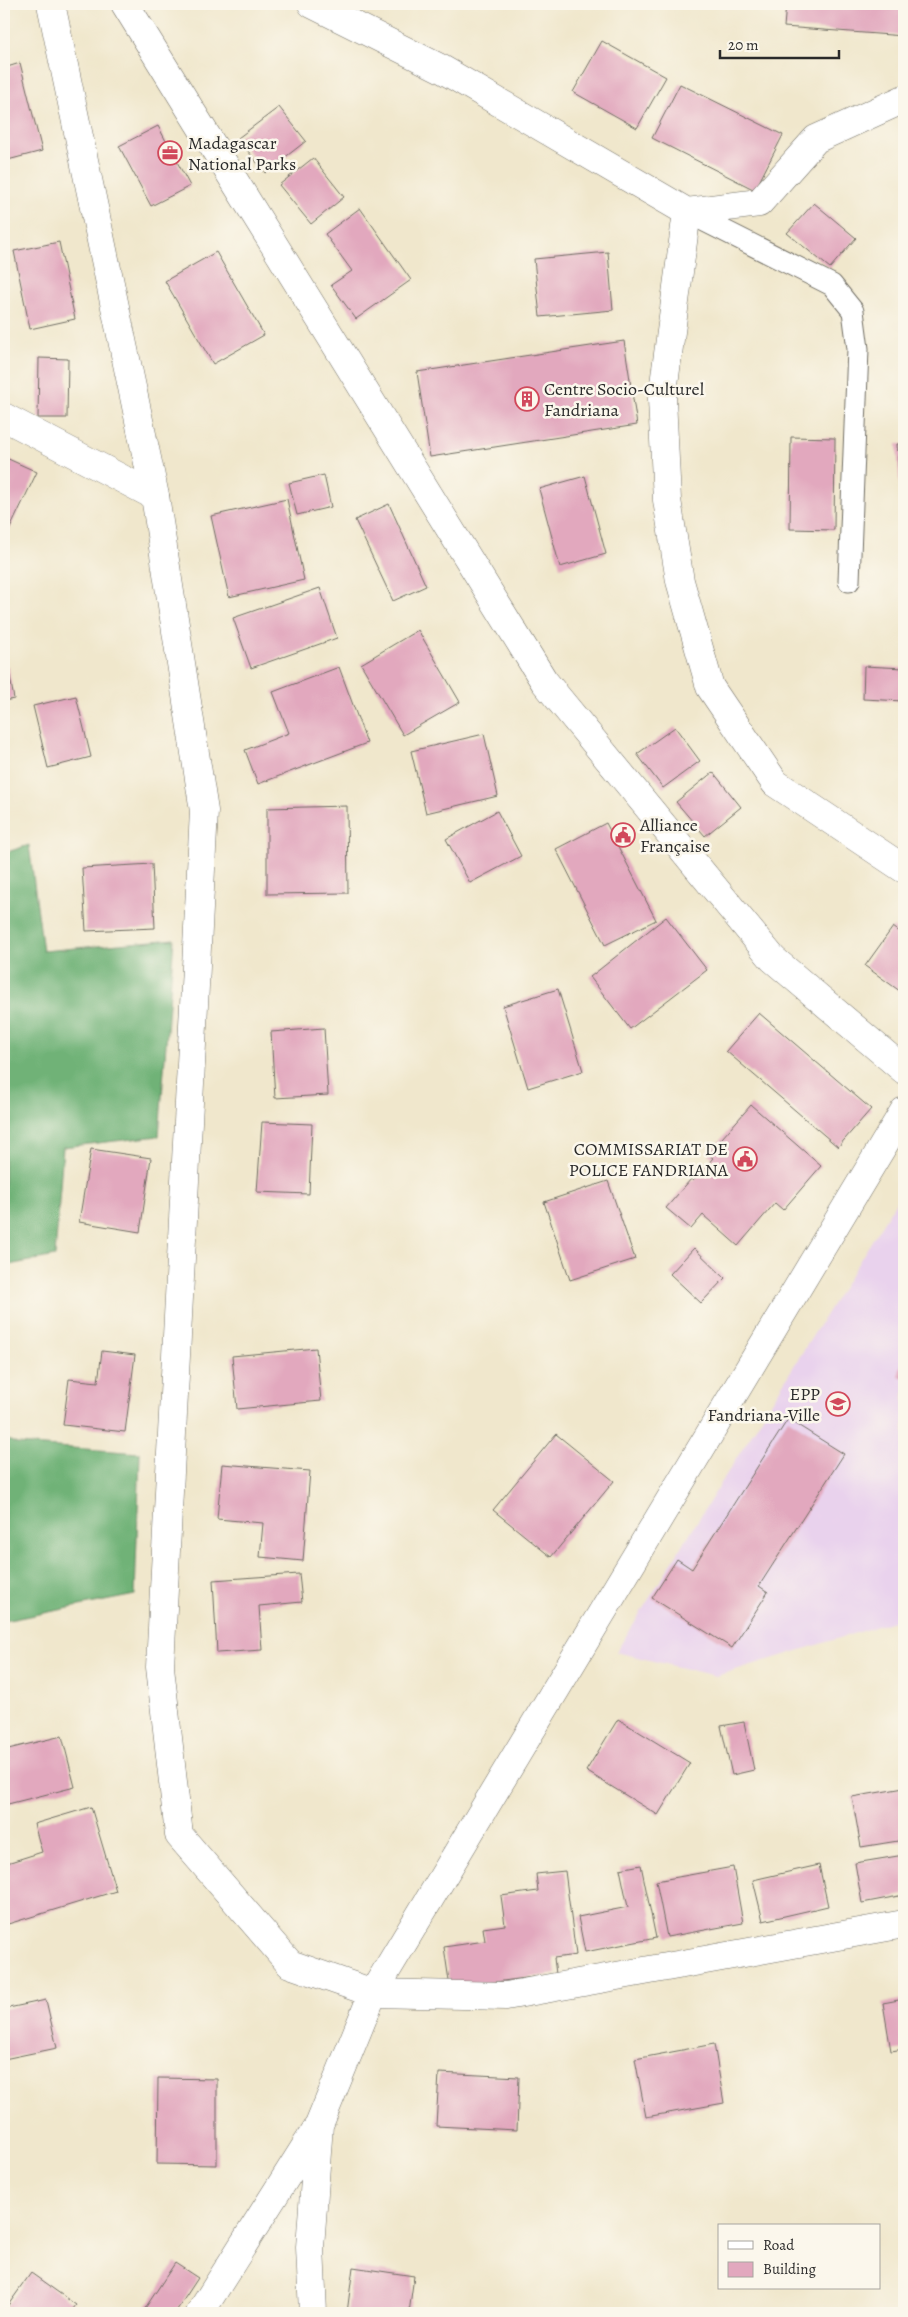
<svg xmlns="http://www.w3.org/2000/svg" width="908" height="2317" font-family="Alegreya,serif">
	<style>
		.built { fill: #e9d2ed }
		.forest { fill: #6fb277; stroke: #4d6e51 }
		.building { fill: #e2a8be }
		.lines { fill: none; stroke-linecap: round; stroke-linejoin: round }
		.lane-casing { stroke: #706d63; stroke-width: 23 }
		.street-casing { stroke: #706d63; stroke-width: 29 }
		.secondary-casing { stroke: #706d63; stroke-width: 29 }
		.lane { stroke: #fff; stroke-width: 21 }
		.street { stroke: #fff; stroke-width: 28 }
		.secondary { stroke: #fff; stroke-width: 28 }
		.labels { text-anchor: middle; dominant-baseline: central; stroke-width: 5; stroke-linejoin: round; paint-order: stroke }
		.poi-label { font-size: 18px; fill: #2b2b2b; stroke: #fbf7ec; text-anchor: start }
	</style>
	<rect width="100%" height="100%" fill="#fbf7ec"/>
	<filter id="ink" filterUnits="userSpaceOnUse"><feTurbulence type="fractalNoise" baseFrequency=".02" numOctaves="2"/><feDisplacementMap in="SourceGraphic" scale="10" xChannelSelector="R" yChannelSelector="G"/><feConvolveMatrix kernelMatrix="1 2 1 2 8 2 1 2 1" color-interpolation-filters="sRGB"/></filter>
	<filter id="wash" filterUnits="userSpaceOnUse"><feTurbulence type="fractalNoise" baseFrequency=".0096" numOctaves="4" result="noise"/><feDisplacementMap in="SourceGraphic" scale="20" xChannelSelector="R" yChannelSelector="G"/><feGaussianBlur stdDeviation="1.12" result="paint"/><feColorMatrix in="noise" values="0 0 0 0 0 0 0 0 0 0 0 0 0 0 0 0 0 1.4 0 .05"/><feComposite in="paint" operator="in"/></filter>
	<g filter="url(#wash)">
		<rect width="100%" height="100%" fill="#f0e7cc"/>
		<path class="built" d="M904 1189V1618L716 1676 616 1652Z"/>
		<path class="forest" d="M29 845 43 951 174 939 159 1136 63 1147 55 1256 4 1266V853Z
			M4 1438 17 1444 140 1453 135 1595 4 1621Z"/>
		<g id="blocks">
			<path class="building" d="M786 4 904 5V36L784 27Z
				M602 41 666 77 637 128 573 92Z
				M20 63 42 151 4 161V68Z
				M680 84 783 135 755 190 652 138Z
				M279 107 306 141 265 173 238 138Z
				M158 126 190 186 151 206 119 146Z
				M313 158 344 197 311 224 279 185Z
				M814 203 856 238 830 268 787 233Z
				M360 208 411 280 356 319 331 285 352 271 325 234Z
				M59 242 75 319 30 329 14 251Z
				M216 252 264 335 213 364 165 281Z
				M608 252 613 310 540 317 534 259Z
				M624 341 637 425 430 457 417 372Z
				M39 358 68 359 67 418H38Z
				M791 437 835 438 834 530 790 529Z
				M897 444H904V539L903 540Z
				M4 457 37 472 4 541Z
				M324 475 331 507 297 515 289 483Z
				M585 476 606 554 560 567 539 489Z
				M287 499 304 580 229 597 211 516Z
				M389 504 426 586 393 601 355 520Z
				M320 588 337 638 251 668 233 618Z
				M418 630 460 702 403 735 361 664Z
				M8 666 14 699 4 701V667Z
				M864 666 904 668V701L863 699Z
				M339 667 367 743 258 784 245 750 289 733 273 692Z
				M76 696 91 757 48 768 33 706Z
				M675 727 700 761 663 788 637 754Z
				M484 734 498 796 426 813 411 751Z
				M713 772 741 807 705 836 676 802Z
				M347 806 348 893 267 894V808Z
				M497 811 521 856 470 883 446 839Z
				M606 823 656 920 605 945 556 849Z
				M152 864 155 928 86 931 82 868Z
				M666 917 707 970 630 1029 590 977Z
				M893 927 904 935V994L865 966Z
				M558 989 583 1071 528 1088 503 1006Z
				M759 1013 871 1109 838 1147 726 1051Z
				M324 1028 328 1095 275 1098 271 1032Z
				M751 1105 821 1166 783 1210 775 1203 738 1246 703 1215 691 1229 666 1208 691 1179 693 1181 713 1158 708 1154Z
				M262 1122 312 1124 309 1194 257 1192Z
				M91 1149 151 1158 140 1232 79 1222Z
				M608 1181 635 1259 570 1280 544 1202Z
				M694 1248 725 1278 701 1303 670 1274Z
				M316 1348 321 1401 237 1409 232 1356Z
				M102 1351 135 1355 125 1432 63 1425 69 1379 98 1382Z
				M904 1356V1378L898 1376Z
				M788 1419 844 1454 759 1586 768 1592 732 1648 652 1598 677 1559 692 1569Z
				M556 1434 614 1481 551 1557 493 1510Z
				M222 1464 310 1471 303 1561 260 1557 263 1523 217 1519Z
				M299 1574 302 1602 259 1606 262 1650 217 1653 213 1580Z
				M618 1719 690 1763 658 1815 586 1771Z
				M744 1722 754 1770 732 1775 721 1726Z
				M62 1736 75 1787 4 1805V1750Z
				M904 1788V1840L861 1847 852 1797Z
				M91 1807 116 1891 8 1924 4 1909V1864L42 1852 34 1824Z
				M904 1855V1895L862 1903 855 1863Z
				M641 1865 656 1938 585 1952 578 1917 628 1907 620 1869Z
				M819 1865 828 1906 763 1921 753 1880Z
				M733 1867 743 1923 667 1937 656 1881Z
				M565 1871 576 1955 554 1958 556 1974 450 1988 444 1947 485 1941 483 1928 505 1925 501 1896 538 1891 536 1874Z
				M904 1999V2049L891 2051 883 2003Z
				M46 2000 57 2048 4 2059V2009Z
				M714 2044 724 2103 646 2117 635 2059Z
				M439 2073 519 2077 517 2130 436 2126Z
				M158 2078 217 2079V2165L157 2164Z
				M175 2263 198 2278 175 2313H142Z
				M353 2267 414 2276 409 2313H347Z
				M31 2273 76 2305 70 2313H14L6 2308Z"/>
		</g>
	</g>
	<g filter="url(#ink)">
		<use href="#blocks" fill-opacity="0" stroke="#706d63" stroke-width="1"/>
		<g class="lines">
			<g class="lane-casing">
				<path id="lane" d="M687 212 832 285 853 311 858 349 849 581"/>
			</g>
			<g class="street-casing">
				<path id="street" d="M125 4 544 681 773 959 904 1070
					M312 4 442 69 687 212 759 203 816 139 904 99
					M687 212 662 399 667 500 680 581 710 687 775 783 904 869
					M4 417 155 496
					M200 2313 317 2128
					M313 2313 310 2247 319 2125 373 1993 904 1111"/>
			</g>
			<g class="secondary-casing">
				<path id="secondary" d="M51 4 155 496 204 811 160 1667 179 1835 290 1964 373 1993 506 1996 904 1924"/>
			</g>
			<use href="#lane" class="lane"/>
			<use href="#street" class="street"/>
			<use href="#secondary" class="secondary"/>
		</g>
	</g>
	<defs>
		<g id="office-ring" transform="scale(1.25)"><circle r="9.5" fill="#fbf7ec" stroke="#d1495b" stroke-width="1.5"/><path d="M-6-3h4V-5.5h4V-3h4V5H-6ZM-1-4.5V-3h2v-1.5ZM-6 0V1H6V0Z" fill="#d1495b"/></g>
		<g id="building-ring" transform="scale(1.25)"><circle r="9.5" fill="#fbf7ec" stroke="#d1495b" stroke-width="1.5"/><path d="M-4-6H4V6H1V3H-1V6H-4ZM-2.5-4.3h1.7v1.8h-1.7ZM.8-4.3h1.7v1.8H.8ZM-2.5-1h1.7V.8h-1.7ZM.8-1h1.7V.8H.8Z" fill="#d1495b"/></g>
		<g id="civic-ring" transform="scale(1.25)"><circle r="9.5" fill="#fbf7ec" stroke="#d1495b" stroke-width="1.5"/><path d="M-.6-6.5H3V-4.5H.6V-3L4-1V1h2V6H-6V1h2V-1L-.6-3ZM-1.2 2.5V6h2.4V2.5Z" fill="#d1495b"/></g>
		<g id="school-ring" transform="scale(1.25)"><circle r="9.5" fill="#fbf7ec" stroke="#d1495b" stroke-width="1.5"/><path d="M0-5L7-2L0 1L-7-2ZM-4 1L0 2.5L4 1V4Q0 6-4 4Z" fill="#d1495b"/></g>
	</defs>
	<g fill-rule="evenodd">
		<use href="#office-ring" x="170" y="153"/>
		<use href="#building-ring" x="527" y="399"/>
		<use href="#civic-ring" x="623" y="835"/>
		<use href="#civic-ring" x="745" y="1159"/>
		<use href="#school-ring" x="838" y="1404"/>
	</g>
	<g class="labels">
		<g class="poi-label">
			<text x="188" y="143">Madagascar<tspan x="188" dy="21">National Parks</tspan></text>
			<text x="544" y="389">Centre Socio-Culturel<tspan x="544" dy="21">Fandriana</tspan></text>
			<text x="640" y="825">Alliance<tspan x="640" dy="21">Française</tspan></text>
			<text x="728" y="1149" text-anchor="end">COMMISSARIAT DE<tspan x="728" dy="21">POLICE FANDRIANA</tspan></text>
			<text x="820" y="1394" text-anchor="end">EPP<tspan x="820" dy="21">Fandriana-Ville</tspan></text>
		</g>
	</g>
	<rect width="908" height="2317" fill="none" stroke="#fbf7ec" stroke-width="20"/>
	<rect x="718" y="2224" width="162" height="65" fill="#fbf7ec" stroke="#a8a59f"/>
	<rect x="728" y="2241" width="25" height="8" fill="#ffffff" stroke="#a8a59f"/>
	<text x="763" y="2250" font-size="15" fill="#2b2b2b">Road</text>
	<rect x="728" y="2262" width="25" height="15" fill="#e2a8be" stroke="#a8a59f"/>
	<text x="763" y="2274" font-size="15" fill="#2b2b2b">Building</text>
	<path d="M720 50v8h119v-8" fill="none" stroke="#2b2b2b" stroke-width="2.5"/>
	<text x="728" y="50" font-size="15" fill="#2b2b2b" stroke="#fbf7ec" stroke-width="4" paint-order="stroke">20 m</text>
</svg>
